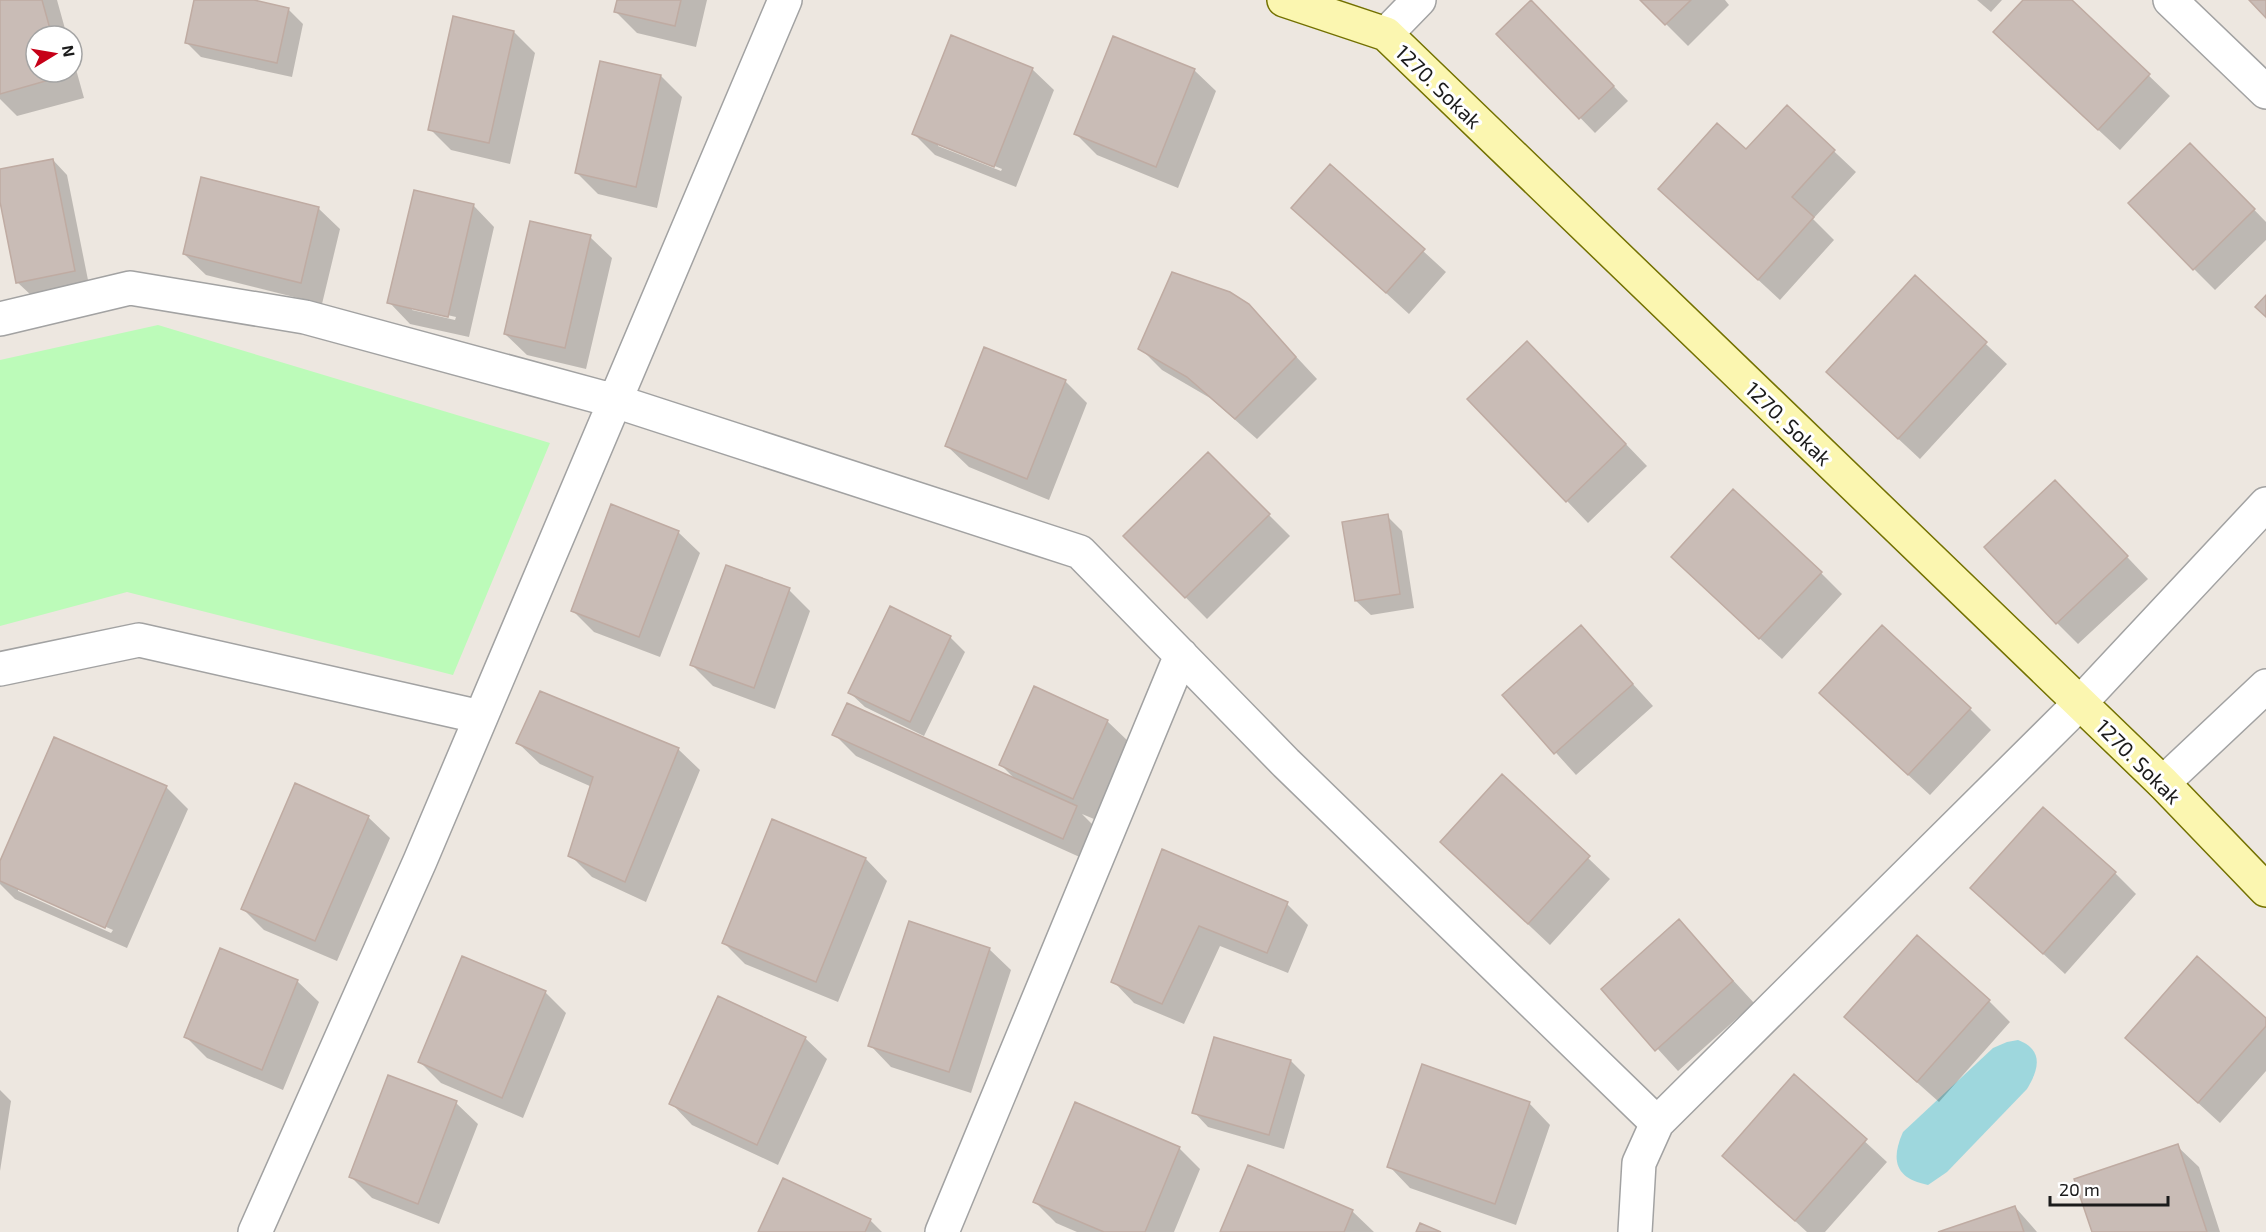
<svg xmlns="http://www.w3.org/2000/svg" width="2266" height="1232" font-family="'Exo 2',sans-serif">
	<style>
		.park { fill: #bcfbb9 }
		.water { fill: #9ed7dd }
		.shadow { fill: #0003; fill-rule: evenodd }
		.building { fill: #c9bcb6; stroke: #bfaba2; stroke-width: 1.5 }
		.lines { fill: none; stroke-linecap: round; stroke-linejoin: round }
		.street-casing { stroke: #a2a2a2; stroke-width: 36 }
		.secondary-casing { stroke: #737101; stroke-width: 36 }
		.street { stroke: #fff; stroke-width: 33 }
		.secondary { stroke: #fbf6b0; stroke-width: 33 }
		.labels { text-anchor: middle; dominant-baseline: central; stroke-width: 6; stroke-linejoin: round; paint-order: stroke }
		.street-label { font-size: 21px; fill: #1b1b1b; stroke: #fff }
	</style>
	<rect width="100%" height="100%" fill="#ede7e0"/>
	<path class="park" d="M158 325 550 443 453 675 127 592 0 626V360Z"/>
	<path class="water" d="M2018 1040C2044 1050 2039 1069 2027 1089L1947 1172 1928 1185C1896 1179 1890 1161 1903 1132L1993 1048 2007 1042Z"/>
	<path class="shadow" d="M0 0H57L67 36H36V72H72V55L84 98 17 116 0 99Z
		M196 0H247L288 9 303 24 292 77 201 57 187 43Z
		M619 0H707L696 47 637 33 616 12Z
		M1642 0H1725L1729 5 1688 46Z
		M1977 0H2002L1991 12Z
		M2025 0H2070L2170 96 2120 150 2016 53Z
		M1546 16 1628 101 1595 133 1499 34Z
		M514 32 535 53 510 164 451 150 430 129Z
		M1032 69 1054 90 1016 187 935 155 914 134ZM938 143 1002 169 1001 171 938 146Z
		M1194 70 1216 91 1178 188 1097 155 1076 134Z
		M661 76 682 97 657 208 598 194 577 173Z
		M1787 107 1856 172 1813 219 1834 240 1780 300 1660 189 1746 152Z
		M53 160 67 175 89 285 32 296 17 282 0 194V171Z
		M1330 166 1446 272 1409 314 1293 208Z
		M2212 166 2266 222V240L2215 290 2194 269Z
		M473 205 494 227 469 337 410 324 389 302ZM412 307 456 317 455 320 412 310Z
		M318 208 340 229 322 304 206 275 184 254Z
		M590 237 612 258 586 369 527 355 505 334Z
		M1915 277 2007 364 1920 459 1849 393Z
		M1248 305 1317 379 1257 439 1210 398 1162 370 1140 348Z
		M985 349 1066 382 1087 403 1049 500 969 467 947 446Z
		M1549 364 1647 466 1588 523 1567 501Z
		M1208 454 1290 536 1207 619 1125 536Z
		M2076 503 2148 579 2078 644 2057 623Z
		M1387 516 1402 531 1414 608 1371 615 1356 601Z
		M678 532 700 553 660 657 594 632 573 611Z
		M1821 573 1842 594 1782 659 1694 578Z
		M789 590 810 611 775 709 713 686 692 665Z
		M1581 627 1653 706 1576 775 1504 695Z
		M950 637 965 652 924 736 865 707 850 693Z
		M1970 709 1991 730 1930 795 1842 714Z
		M1107 721 1129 742 1094 819 1082 814 1097 829 1084 859 856 756 834 734 1017 781 1000 764Z
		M518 743 678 749 700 770 646 902 592 877 570 855 592 787 540 764Z
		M1502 776 1610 879 1550 945 1463 863Z
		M166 787 188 809 127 948 15 899 0 884V864ZM18 888 113 930 111 933 18 891Z
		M368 817 390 838 337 961 264 930 243 909Z
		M773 821 866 859 887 881 838 1002 745 964 723 942Z
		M1163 851 1287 904 1308 925 1288 973 1220 946 1184 1024 1134 1003 1113 981Z
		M2115 873 2136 894 2065 974 1972 888Z
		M1679 921 1754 1003 1678 1071 1603 989Z
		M989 949 1011 970 971 1093 891 1067 870 1045Z
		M297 981 319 1002 283 1090 207 1058 186 1037Z
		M545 992 566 1013 523 1118 441 1083 420 1062Z
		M1989 1001 2010 1022 1939 1102 1867 1038Z
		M2266 1020V1071L2220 1123 2127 1038Z
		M805 1038 827 1059 778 1165 692 1125 671 1103Z
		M1291 1061 1305 1075 1284 1149 1208 1127 1194 1112Z
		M1794 1076 1887 1162 1825 1232H1807L1724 1156Z
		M0 1090 11 1101 0 1171Z
		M456 1103 478 1124 439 1224 372 1198 351 1177Z
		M1529 1103 1550 1125 1516 1225 1410 1188 1389 1166Z
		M2177 1146 2199 1167 2220 1232H2093Z
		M1179 1148 1200 1169 1174 1232H1077L1056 1223 1035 1202Z
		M2015 1207 2037 1232H1942Z
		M1352 1211 1374 1232H1222Z
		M870 1220 882 1232H760Z"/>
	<path class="building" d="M0 0H42L52 36H36V72H62L63 76 0 94Z
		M194 0H254L289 8 277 63 185 43Z
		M617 0H681L675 26 614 12Z
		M1531 0 1614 86 1579 119 1496 34Z
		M1640 0H1691L1665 25Z
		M2023 0H2072L2150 74 2098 130 1993 32Z
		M2249 0H2266V18Z
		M453 16 514 31 489 143 428 130Z
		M951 35 1033 68 994 167 912 134Z
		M1113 36 1195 69 1156 167 1074 134Z
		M600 61 661 75 636 187 575 173Z
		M1787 105 1835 150 1792 197 1814 217 1758 280 1658 189 1717 123 1746 149Z
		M2190 143 2255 209 2193 270 2128 203Z
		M53 159 75 271 16 283 0 202V169Z
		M1330 164 1425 249 1386 293 1291 208Z
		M201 177 319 207 301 283 183 254Z
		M414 190 474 204 448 317 387 303Z
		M530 221 591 235 565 348 504 334Z
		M1172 272 1230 292 1249 304 1296 357 1235 419 1187 377 1138 349Z
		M1915 275 1987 342 1898 439 1826 372Z
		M2266 295V317L2255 307Z
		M1527 341 1626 444 1566 502 1467 399Z
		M984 347 1066 380 1027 479 945 446Z
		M1208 452 1270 514 1185 598 1123 536Z
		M2055 480 2128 556 2056 624 1984 547Z
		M1733 489 1822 572 1759 639 1671 557Z
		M611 504 679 531 639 637 571 611Z
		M1388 514 1400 594 1355 601 1342 522Z
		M726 565 790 588 754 688 690 665Z
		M890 606 951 636 910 722 848 693Z
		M1581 625 1633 684 1554 754 1502 695Z
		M1882 625 1971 708 1908 775 1819 693Z
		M1034 686 1108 720 1073 799 999 765Z
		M540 691 679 748 625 882 568 856 593 777 516 743Z
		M847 703 1077 806 1063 839 832 735Z
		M54 737 167 786 105 928 0 881V861Z
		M1502 774 1590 856 1528 924 1440 842Z
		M295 783 369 816 315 941 241 909Z
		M2043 807 2116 872 2043 954 1970 888Z
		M772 819 866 858 816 982 722 943Z
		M1162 849 1288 902 1267 953 1199 926 1162 1004 1111 982Z
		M1679 919 1733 981 1655 1051 1601 989Z
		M909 921 990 948 949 1072 868 1046Z
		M1917 935 1990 1000 1917 1082 1844 1017Z
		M220 948 298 980 262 1070 184 1037Z
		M462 956 546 991 502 1098 418 1062Z
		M2197 956 2266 1018V1026L2198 1103 2125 1038Z
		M718 996 806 1037 757 1145 669 1104Z
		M1214 1037 1291 1060 1269 1135 1192 1113Z
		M1422 1064 1530 1102 1495 1204 1387 1167Z
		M1794 1074 1867 1139 1795 1221 1722 1156Z
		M388 1075 457 1101 418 1204 349 1177Z
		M1075 1102 1180 1147 1145 1232H1104L1033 1202Z
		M2178 1144 2207 1232H2092L2074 1179Z
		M1248 1165 1353 1210 1344 1232H1220Z
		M783 1178 871 1219 865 1232H758Z
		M2015 1206 2024 1232H1938Z
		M1420 1223 1441 1232H1416Z"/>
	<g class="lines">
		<g class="street-casing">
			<path id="street" d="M2170 0 2266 92
				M1386 34 1419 0
				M0 319 130 288 305 317 615 401 1080 552 1286 763 1657 1123
				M0 669 139 640 481 717
				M2163 783 2266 686
				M255 1232 420 861 785 0
				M942 1232 1181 655
				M1635 1232 1639 1163 1657 1123 2080 703 2266 504"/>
		</g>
		<g class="secondary-casing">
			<path id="secondary" d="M1284 0 1386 34 2163 783 2266 890"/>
		</g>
		<use href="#street" class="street"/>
		<use href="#secondary" class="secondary"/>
	</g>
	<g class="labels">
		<g class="street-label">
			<text transform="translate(1439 86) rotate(44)">1270. Sokak</text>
			<text transform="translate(1789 423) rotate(44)">1270. Sokak</text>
			<text transform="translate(2139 761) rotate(45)">1270. Sokak</text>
		</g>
	</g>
	<g transform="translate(54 54) rotate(79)"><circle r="28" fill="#ffffff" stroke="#a4a4a4" stroke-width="1.5"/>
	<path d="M0-4.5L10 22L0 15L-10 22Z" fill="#c60018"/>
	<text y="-9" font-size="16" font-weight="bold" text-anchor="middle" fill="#1b1b1b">N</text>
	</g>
	<path d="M2050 1196v9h118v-9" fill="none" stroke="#1b1b1b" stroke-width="3"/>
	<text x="2059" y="1196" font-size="18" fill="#1b1b1b" stroke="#ffffff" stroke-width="4.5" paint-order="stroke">20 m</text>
</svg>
